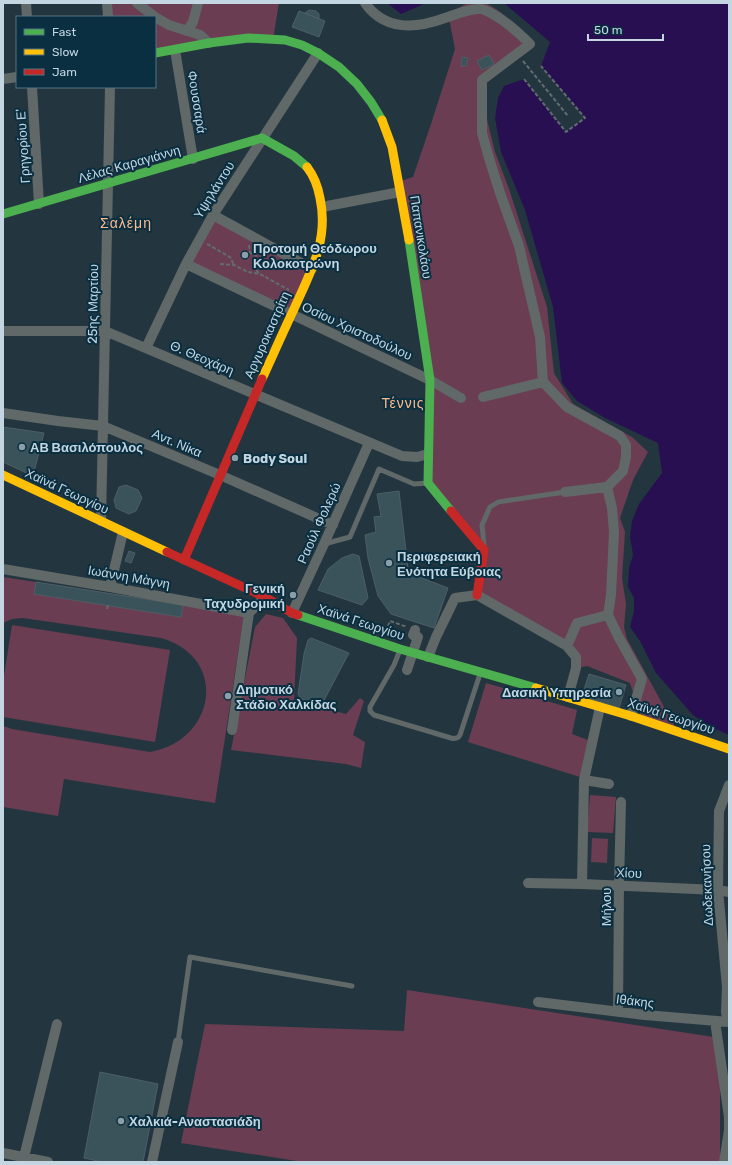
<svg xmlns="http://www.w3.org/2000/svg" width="732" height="1165" font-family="Rubik,sans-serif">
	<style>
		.green { fill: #6b3d52; fill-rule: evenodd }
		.water { fill: #280f52 }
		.building { fill: #3a525a; stroke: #4d5e65 }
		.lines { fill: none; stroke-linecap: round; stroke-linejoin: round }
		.path { stroke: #626c6e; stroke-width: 2; stroke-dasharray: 4 2; stroke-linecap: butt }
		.lane { stroke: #606868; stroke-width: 5 }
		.street { stroke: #606868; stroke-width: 10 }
		.fast { stroke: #4caf50; stroke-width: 9 }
		.slow { stroke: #ffc107; stroke-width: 9 }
		.jam { stroke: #c62828; stroke-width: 9 }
		.poi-dot { fill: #8b9ea9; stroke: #0a2f41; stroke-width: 1.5 }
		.labels { text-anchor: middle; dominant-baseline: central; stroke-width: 4; stroke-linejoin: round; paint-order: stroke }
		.street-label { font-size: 13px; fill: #c3d6e2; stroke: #0a2f41 }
		.poi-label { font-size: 13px; font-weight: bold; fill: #c3d6e2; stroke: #0a2f41; text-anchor: start }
		.neighbourhood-label { font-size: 14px; letter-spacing: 1px; fill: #feba8c; stroke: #0a2f41 }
	</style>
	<rect width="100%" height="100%" fill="#23363f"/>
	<path class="green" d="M107 3H200L218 4 223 3H279L273 39 155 53V17H108Z
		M468 3C474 3 482 2 487 4 503 11 522 32 535 44L485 84V111L495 152 509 189 547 307 554 373 573 404 632 437 648 452 633 480 620 518 625 532 622 578 626 604 624 627 627 639 675 727 641 716 630 683 587 666 578 668 580 658 479 593 486 550 431 481 432 378 401 181 413 177 431 124 455 49 448 13Z
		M213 215 312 269 291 314 186 264Z
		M3 577 244 614 215 803 64 779 58 816 3 807V726L12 729 150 752C215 741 230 658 161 638L23 618 12 619 3 623ZM35 594 183 605 181 617Z
		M266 614 283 618 297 638 294 700 346 714 360 698 364 701 353 735 365 742 361 768 346 764 231 750 255 627Z
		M12 625 170 650 155 742 3 717V682Z
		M486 683 577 710 572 734 588 740 580 777 468 742Z
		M590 795 616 797 613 833 587 832Z
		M592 838 608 839 607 863 591 862Z
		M407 990 720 1038V1162H303L181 1143 205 1024 404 1031Z"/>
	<path class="water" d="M387 3H426L401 14Z
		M504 3H729V735L709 726 693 715 656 673 640 641 630 627 634 611V598L628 587 629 568 633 555 630 537 632 521 639 504 662 473 658 443 605 418 577 401 562 383 553 307 525 210 501 152 495 118 498 98 504 86 524 79 566 132 585 118 541 66 550 42Z"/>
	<path class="building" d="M309 10 316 11 319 14V19L305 13Z
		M299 11 325 21 319 37 292 27Z
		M489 55 494 64 482 70 477 61Z
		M462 57 468 58 466 66H461Z
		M3 427 44 433 33 476 3 462Z
		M126 485 138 490 142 498 136 511 129 514 116 508 114 500 119 487Z
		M399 491 408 568 422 578 448 588 434 628 391 614 378 596 368 558 365 535 376 532 374 517 381 516 377 494Z
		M129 551 135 553 131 563 125 561Z
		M353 554 359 556 368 598 362 605 318 590 328 569 342 558Z
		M36 582 183 605 181 617 34 594Z
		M311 638 349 653 321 706 301 699 298 694 304 654 308 640Z
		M589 674 626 685 619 708 582 696Z
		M100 1072 158 1084 143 1162H102L84 1158Z"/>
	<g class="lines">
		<path class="path" d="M523 61 568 116
			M524 79 566 132 585 118 541 66
			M207 244 230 257 234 265
			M249 245 250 253 256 255 258 262 256 270 259 273
			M220 264 234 265 248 272 260 274 289 290
			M107 609 108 605
			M386 632 390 621 407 627"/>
		<path class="lane" d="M324 544 350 537 379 469 414 484 428 483
			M484 545 482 525 490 507 498 502 565 492
			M400 650 394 665 370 707V711L374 715 451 738C455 739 458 739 460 735L480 674
			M178 1042 190 957 352 986"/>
		<path class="street" d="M26 3 27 17
			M107 3 108 17
			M137 3 155 17
			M365 3C385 31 415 29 445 18 454 15 471 8 480 9 483 9 486 11 489 12 505 20 517 31 530 44L482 80V133L489 158 500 193 519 246 540 337 543 382 567 407 620 436 626 445V457L623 471 607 487 565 492
			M155 17 169 25 200 35 209 43
			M187 31 193 22 198 3
			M175 50 193 159
			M3 79 17 77
			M32 87 39 204
			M322 207 400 192
			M213 215 312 269
			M186 264 430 380 461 398
			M3 331H105L402 456 417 457 428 454
			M146 348 186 264 213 215 318 53
			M483 397 543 382
			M3 413 58 421 103 426 220 475 333 525
			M101 521 110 87
			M3 569 110 587 249 613
			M110 587 123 532
			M292 613 324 544 369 443
			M608 615 618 636 642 679 631 716
			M567 646 577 623 608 615 611 595 614 532 612 508 607 487
			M428 657 436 637 455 598 477 595 567 646 576 657V668L568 697
			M407 670 418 637 413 635 415 630
			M232 730 249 613 265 597
			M584 780 609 784
			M528 883 582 884 718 890 729 892
			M582 884 584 780 600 707
			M538 1002 645 1015 729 1022
			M618 1012 619 885 621 802
			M715 1021 729 1117V1130L724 1162
			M728 1022 726 1012 727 987 718 890 719 811 729 785
			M3 1153 48 1162
			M24 1157 57 1024
			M152 1162 178 1042"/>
		<path class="fast" d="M155 53 209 43 248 38 285 40 302 45 318 53 339 67 357 84 371 102 382 120
			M3 214 262 138 294 156 307 167
			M409 240 430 380 428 483 451 511
			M298 615 400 649 536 688"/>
		<path class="slow" d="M382 120 392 147 409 240
			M262 379C273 355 283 332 294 309 311 271 329 240 320 198 318 187 314 176 307 167
			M3 475 167 552
			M536 688 631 716 729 749"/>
		<path class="jam" d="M451 511 484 550 477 595
			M167 552 265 597 292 613 298 615
			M184 560 262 379"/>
	</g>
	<g class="poi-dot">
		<circle cx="245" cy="255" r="4"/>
		<circle cx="22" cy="447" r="4"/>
		<circle cx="235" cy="458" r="4"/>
		<circle cx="389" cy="563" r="4"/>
		<circle cx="293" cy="595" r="4"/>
		<circle cx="619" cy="692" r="4"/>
		<circle cx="228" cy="696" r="4"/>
		<circle cx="121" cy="1121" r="4"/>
	</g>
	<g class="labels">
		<g class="street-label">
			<text transform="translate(197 102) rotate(81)">Φουσσαρά</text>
			<text transform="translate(23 146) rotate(-94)">Γρηγορίου Ε'</text>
			<text transform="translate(129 164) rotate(-16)">Λέλας Καραγιάννη</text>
			<text transform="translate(214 190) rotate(-58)">Υψηλάντου</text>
			<text transform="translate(421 237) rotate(81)">Παπανικολάου</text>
			<text transform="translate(93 304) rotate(-89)">25ης Μαρτίου</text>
			<text transform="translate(357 331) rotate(25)">Οσίου Χριστοδούλου</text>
			<text transform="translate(267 335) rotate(-66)">Αργυροκαστρίτη</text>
			<text transform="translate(202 358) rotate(23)">Θ. Θεοχάρη</text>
			<text transform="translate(177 443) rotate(23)">Αντ. Νίκα</text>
			<text transform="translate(67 491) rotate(25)">Χαϊνά Γεωργίου</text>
			<text transform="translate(319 523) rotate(-66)">Ραούλ Φολερώ</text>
			<text transform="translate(129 577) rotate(10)">Ιωάννη Μὰγνη</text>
			<text transform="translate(361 622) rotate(18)">Χαϊνά Γεωργίου</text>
			<text transform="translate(671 716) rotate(18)">Χαϊνά Γεωργίου</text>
			<text transform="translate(629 873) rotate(2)">Χίου</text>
			<text transform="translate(707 885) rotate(-92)">Δωδεκανήσου</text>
			<text transform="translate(606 907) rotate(-90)">Μήλου</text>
			<text transform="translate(635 1001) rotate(7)">Ιθάκης</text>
		</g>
		<g class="poi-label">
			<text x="253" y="248">Προτομή Θεόδωρου<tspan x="253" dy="15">Κολοκοτρώνη</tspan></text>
			<text x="30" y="447">ΑΒ Βασιλόπουλος</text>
			<text x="243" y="458">Body Soul</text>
			<text x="397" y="556">Περιφερειακή<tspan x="397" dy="15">Ενότητα Εύβοιας</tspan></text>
			<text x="285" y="588" text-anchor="end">Γενική<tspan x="285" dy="15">Ταχυδρομική</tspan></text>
			<text x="236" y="689">Δημοτικό<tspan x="236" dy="15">Στάδιο Χαλκίδας</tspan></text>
			<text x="611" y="692" text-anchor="end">Δασική Υπηρεσία</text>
			<text x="129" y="1121">Χαλκιά-Αναστασιάδη</text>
		</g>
		<g class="neighbourhood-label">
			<text x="126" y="223">Σαλέμη</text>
			<text x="403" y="403">Τέννις</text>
		</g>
	</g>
	<rect width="732" height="1165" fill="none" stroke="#c3d6e2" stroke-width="8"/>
	<rect x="16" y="16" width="140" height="72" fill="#0a2f41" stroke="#547281"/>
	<rect x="24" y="29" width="20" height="6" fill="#4caf50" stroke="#547281"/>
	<text x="52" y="36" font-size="12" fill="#c3d6e2">Fast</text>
	<rect x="24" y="49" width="20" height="6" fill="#ffc107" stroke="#547281"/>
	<text x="52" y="56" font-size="12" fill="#c3d6e2">Slow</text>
	<rect x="24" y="69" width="20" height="6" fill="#c62828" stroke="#547281"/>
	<text x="52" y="76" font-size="12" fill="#c3d6e2">Jam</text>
	<path d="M588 34v6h75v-6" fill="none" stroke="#c3d6e2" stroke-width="2"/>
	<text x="594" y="34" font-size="12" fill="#c3d6e2" stroke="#0a2f41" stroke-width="3" paint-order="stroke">50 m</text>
</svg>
